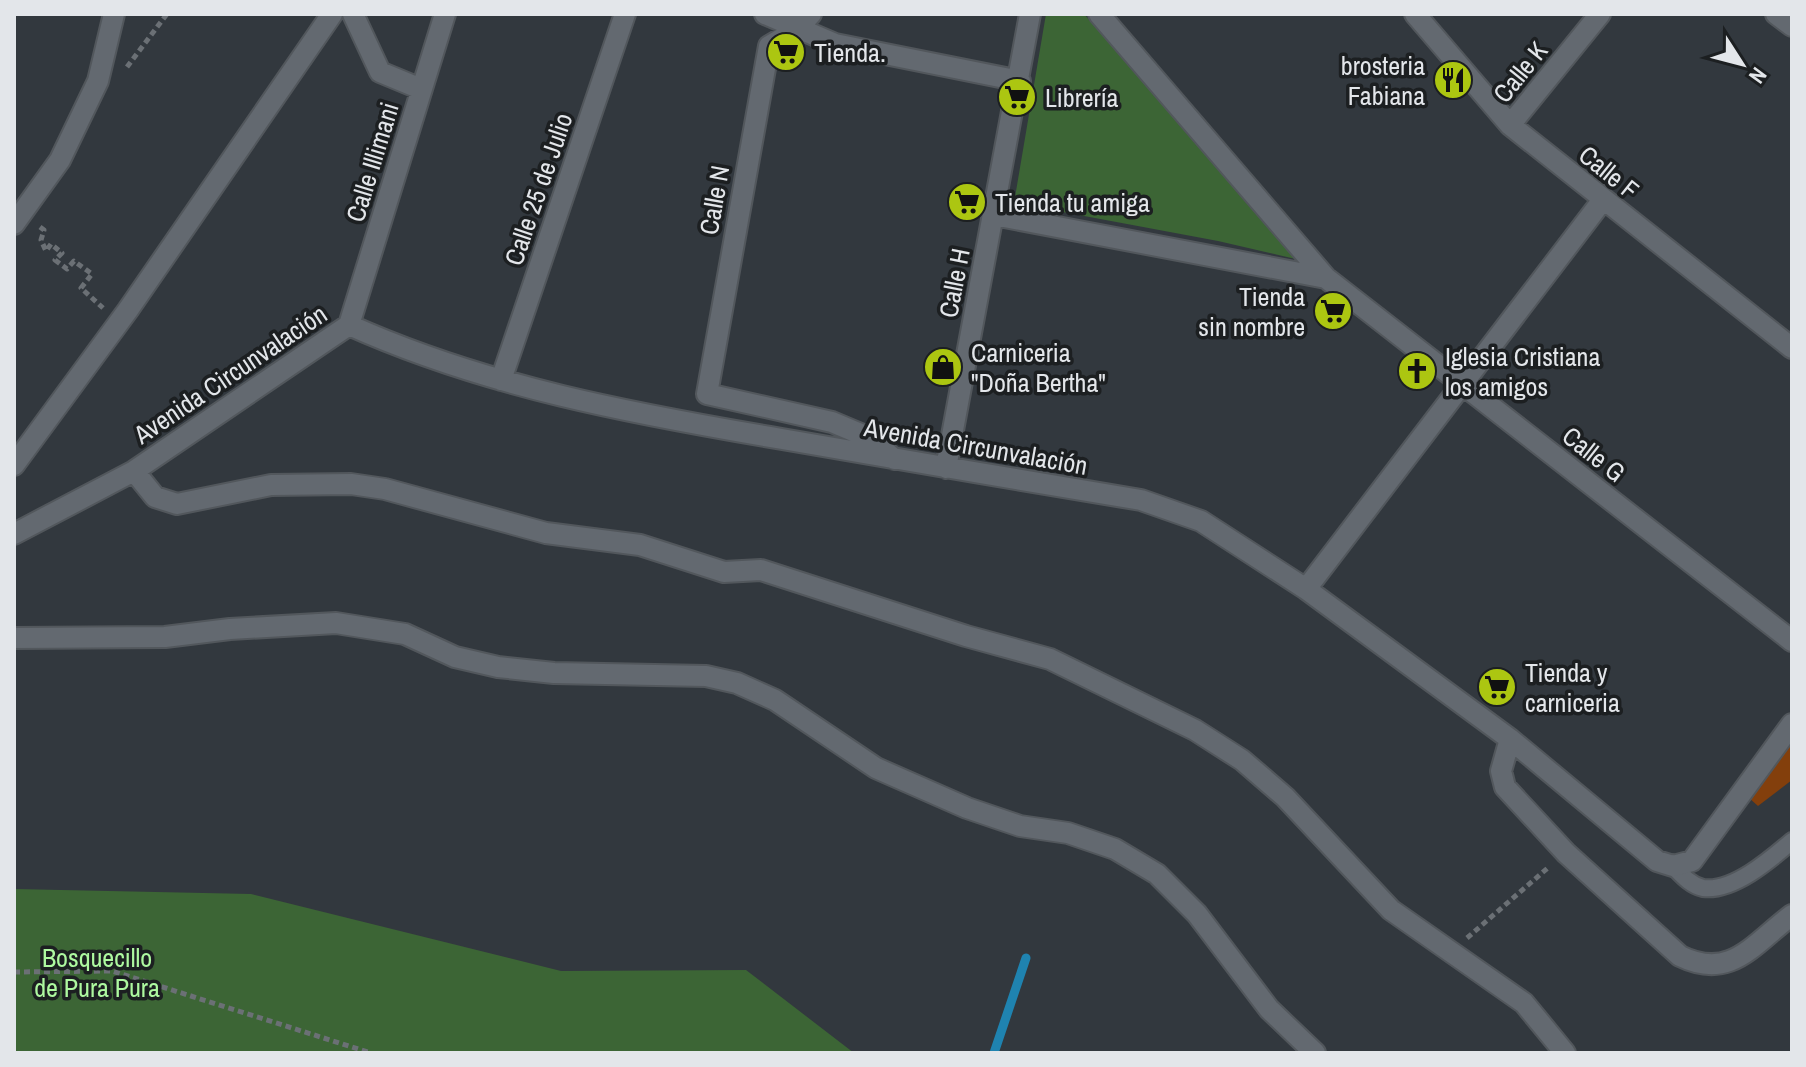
<svg xmlns="http://www.w3.org/2000/svg" width="1806" height="1067" font-family="'Archivo Narrow',sans-serif">
	<style>
		.green { fill: #3c6535 }
		.lines { fill: none; stroke-linecap: round; stroke-linejoin: round }
		.stream { stroke: #1f83b0; stroke-width: 9 }
		.building { fill: #833f0c }
		.service-casing { stroke: #52575c; stroke-width: 20 }
		.minor-casing { stroke: #52575c; stroke-width: 24 }
		.path { stroke: #6b7075; stroke-width: 5; stroke-dasharray: 6 4; stroke-linecap: butt }
		.service { stroke: #636970; stroke-width: 16 }
		.minor { stroke: #636970; stroke-width: 20 }
		.labels { text-anchor: middle; dominant-baseline: central; stroke-width: 7; stroke-linejoin: round; paint-order: stroke }
		.poi-label { font-size: 26px; fill: #e3e6ea; stroke: #1c1f21; text-anchor: start }
		.street-label { font-size: 26px; fill: #e3e6ea; stroke: #1c1f21 }
		.park-label { font-size: 26px; fill: #aef9a0; stroke: #1c1f21 }
	</style>
	<rect width="100%" height="100%" fill="#32383e"/>
	<path class="green" d="M1046 14H1084L1300 260 1218 241 1014 203Z
		M14 889 251 894 561 971 746 970 854 1053H14Z"/>
	<g class="lines">
		<path class="stream" d="M994 1053 1026 958"/>
	</g>
	<path class="building" d="M1792 743V780L1758 806 1748 797Z"/>
	<g class="lines">
		<g class="service-casing">
			<path id="service" d="M1673 866C1681 874 1690 885 1703 888 1733 892 1771 859 1792 841"/>
		</g>
		<g class="minor-casing">
			<path id="minor" d="M353 14 380 72 421 89
				M765 14 835 44 1020 81
				M811 14 796 30 769 46 707 394 832 422 870 438 894 459
				M1099 14 1326 278
				M1415 14 1510 125 1792 348
				M1776 14 1792 26
				M1510 125 1600 14
				M994 215 1326 278 1792 641
				M14 224 60 160 98 81 114 14
				M349 325C487 387 634 414 782 439 902 460 1021 480 1141 500L1201 521 1306 589 1510 739 1657 861 1673 866 1692 861 1792 724
				M349 325 445 14
				M501 380 625 14
				M14 465 128 310 332 14
				M946 468 1030 14
				M134 471 155 497 177 504 271 485 351 484 385 489 546 533 640 545 724 572 761 570 966 636 1050 659 1195 730 1242 760 1285 797 1391 910 1524 1003 1565 1053
				M14 534 134 471 349 325
				M1306 589 1602 201
				M14 638 165 637 230 629 336 623 405 634 455 657 498 667 554 673 706 676 737 683 775 700 876 768 967 808 1020 826 1068 833 1115 849 1157 874 1197 914 1269 1009 1315 1053
				M1510 739 1501 771 1505 787 1566 853 1680 956C1731 981 1753 944 1792 915"/>
		</g>
		<path class="path" d="M127 67 167 14
			M40 227 44 230 41 240 46 251 51 244 62 253 55 260 67 269 74 261 92 274 81 288 103 308
			M1467 938 1550 866
			M14 972 112 971 371 1053"/>
		<use href="#service" class="service"/>
		<use href="#minor" class="minor"/>
	</g>
	<defs>
		<g id="supermarket-disc" transform="scale(2)"><circle r="9.5" fill="#acc611" stroke="#1c1f21"/><path d="M-6-5.5h2.5l.6 2H6L4.5 2H-2.5L-4.4-4H-6ZM-1.5 3.2a1.3 1.3 0 1 0 .1 0ZM3 3.2a1.3 1.3 0 1 0 .1 0Z" fill="#111"/></g>
		<g id="restaurant-disc" transform="scale(2)"><circle r="9.5" fill="#acc611" stroke="#1c1f21"/><path d="M-5-6h1v4h1v-4h1v4h1v-4h1v5L-1.5 .5V6h-2V.5L-5-1ZM5-6V6H3V1.5H1.5Q1.5-4 5-6Z" fill="#111"/></g>
		<g id="shop-disc" transform="scale(2)"><circle r="9.5" fill="#acc611" stroke="#1c1f21"/><path d="M-5-2.5h2.3a2.7 3.5 0 0 1 5.4 0H5L5.5 6h-11ZM-1.5-2.5h3a1.5 2.3 0 0 0-3 0Z" fill="#111"/></g>
		<g id="church-disc" transform="scale(2)"><circle r="9.5" fill="#acc611" stroke="#1c1f21"/><path d="M-1.2-6h2.4v3.5h3.3v2.4h-3.3V6h-2.4V-.1h-3.3v-2.4h3.3Z" fill="#111"/></g>
	</defs>
	<g fill-rule="evenodd">
		<use href="#supermarket-disc" x="786" y="52"/>
		<use href="#restaurant-disc" x="1453" y="80"/>
		<use href="#supermarket-disc" x="1017" y="97"/>
		<use href="#supermarket-disc" x="967" y="202"/>
		<use href="#supermarket-disc" x="1333" y="311"/>
		<use href="#shop-disc" x="943" y="367"/>
		<use href="#church-disc" x="1417" y="371"/>
		<use href="#supermarket-disc" x="1497" y="687"/>
	</g>
	<g class="labels">
		<g class="poi-label">
			<text x="814" y="52">Tienda.</text>
			<text x="1425" y="65" text-anchor="end">brosteria<tspan x="1425" dy="30">Fabiana</tspan></text>
			<text x="1045" y="97">Librería</text>
			<text x="995" y="202">Tienda tu amiga</text>
			<text x="1305" y="296" text-anchor="end">Tienda<tspan x="1305" dy="30">sin nombre</tspan></text>
			<text x="971" y="352">Carniceria<tspan x="971" dy="30">"Doña Bertha"</tspan></text>
			<text x="1445" y="356">Iglesia Cristiana<tspan x="1445" dy="30">los amigos</tspan></text>
			<text x="1525" y="672">Tienda y<tspan x="1525" dy="30">carniceria</tspan></text>
		</g>
		<g class="street-label">
			<text transform="translate(1520 72) rotate(-51)">Calle K</text>
			<text transform="translate(372 162) rotate(-73)">Calle Illimani</text>
			<text transform="translate(1609 172) rotate(39)">Calle F</text>
			<text transform="translate(538 189) rotate(-71)">Calle 25 de Julio</text>
			<text transform="translate(714 200) rotate(-80)">Calle N</text>
			<text transform="translate(954 283) rotate(-79)">Calle H</text>
			<text transform="translate(230 374) rotate(-34)">Avenida Circunvalación</text>
			<text transform="translate(976 446) rotate(10)">Avenida Circunvalación</text>
			<text transform="translate(1594 454) rotate(38)">Calle G</text>
		</g>
		<g class="park-label">
			<text x="97" y="957">Bosquecillo<tspan x="97" dy="30">de Pura Pura</tspan></text>
		</g>
	</g>
	<rect width="1806" height="1067" fill="none" stroke="#e3e6ea" stroke-width="32"/>
	<g transform="translate(1742 64) rotate(126)" stroke="#1c1f21" stroke-width="6" paint-order="stroke">
	<path d="M0-6L14 30L0 20L-14 30Z" fill="#e3e6ea"/>
	<text y="-12" font-size="22" font-weight="bold" text-anchor="middle" fill="#e3e6ea">N</text>
	</g>
</svg>
